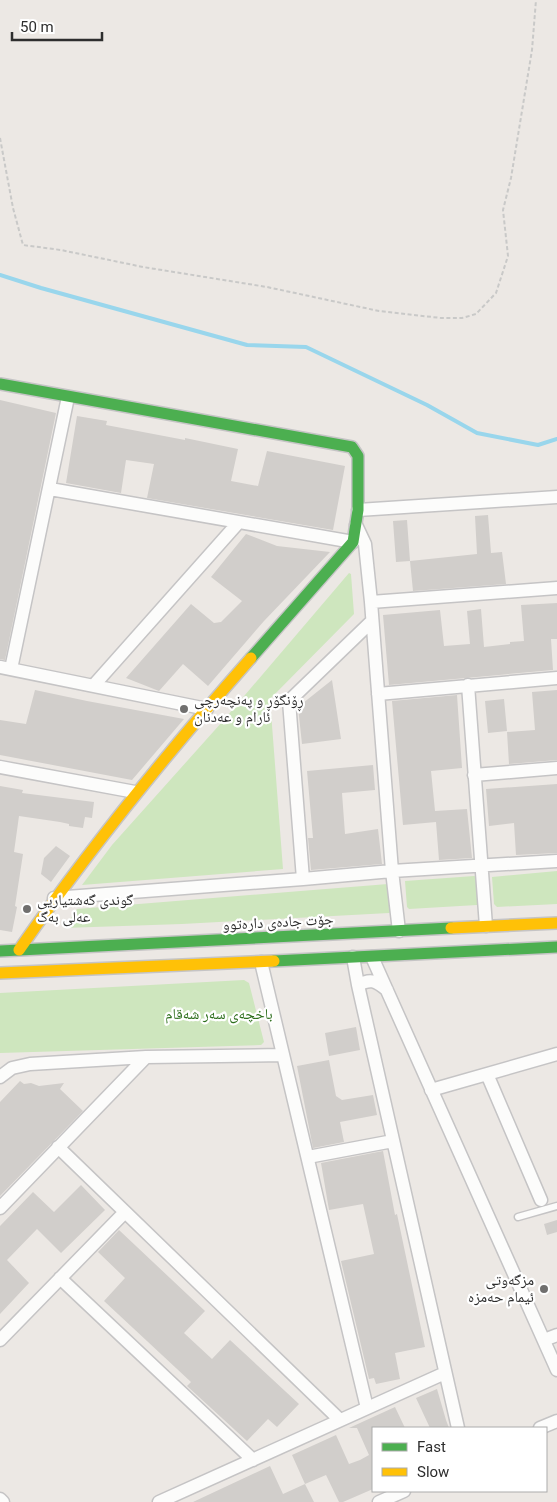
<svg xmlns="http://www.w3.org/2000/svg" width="557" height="1502" font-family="Roboto,'Noto Naskh Arabic',sans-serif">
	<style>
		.green { fill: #cee6be }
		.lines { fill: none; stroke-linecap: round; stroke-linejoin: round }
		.stream { stroke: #99d6ec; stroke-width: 4 }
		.building { fill: #d1cecb }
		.lane-casing { stroke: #c5c4c5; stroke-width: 9 }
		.street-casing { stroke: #c5c4c5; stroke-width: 15 }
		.fast-casing { stroke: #c5c4c5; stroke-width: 14 }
		.slow-casing { stroke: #c5c4c5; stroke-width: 14 }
		.path { stroke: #c9c9c8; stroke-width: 2; stroke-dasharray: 4 2.5; stroke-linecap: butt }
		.lane { stroke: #fcfcfb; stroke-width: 6 }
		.street { stroke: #fcfcfb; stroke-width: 12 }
		.fast { stroke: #4caf50; stroke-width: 11 }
		.slow { stroke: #ffc107; stroke-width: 11 }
		.poi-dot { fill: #706f6e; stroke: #fff; stroke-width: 2 }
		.labels { text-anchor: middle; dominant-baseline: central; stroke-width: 4.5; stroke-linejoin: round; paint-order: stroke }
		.poi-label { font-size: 15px; fill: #2e2e2e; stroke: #fff; text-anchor: start }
		.street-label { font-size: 15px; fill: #2e2e2e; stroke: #fff }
		.park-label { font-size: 15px; fill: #2c6e1b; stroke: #fff }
	</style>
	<rect width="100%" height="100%" fill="#ece8e4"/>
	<path class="green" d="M349 573 351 574 354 614 270 699 283 869 82 885 112 845 222 722Z
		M557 871V904L497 907 494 904 492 877Z
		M474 876 477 877V905L409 909 407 907 405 881Z
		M388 884 392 911 389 913 182 924 64 928 77 909Z
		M244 980 249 983 264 1042 261 1045 0 1053V993Z"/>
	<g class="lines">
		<path class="stream" d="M0 275 41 288 247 345 306 347 427 405 477 433 538 445 557 439"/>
	</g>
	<path class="building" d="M0 400 56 413 5 660 0 659Z
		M77 416 107 421 106 425 185 440V438L238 449 231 481 258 486 267 451 345 466 333 530 147 498 154 464 126 460 121 493 66 483Z
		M488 515 491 553 502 552 506 584 413 591 410 561 477 554 475 516Z
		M407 520 410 561 396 562 393 521Z
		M246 534 277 546 330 552 264 621 208 686 183 664 159 691 126 678 191 604 214 623 221 622 242 601 211 577Z
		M557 603V639H551L553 670 389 685 383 615 440 610 444 646 470 644 467 611 481 609 484 647 510 644V642L524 641 521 605Z
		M332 680 341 739 302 744 298 707Z
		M35 690 87 701 184 719 132 780 0 755V720L26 724Z
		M557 690V760L509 764 507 732 535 730 532 692Z
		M457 695 462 768 431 771 435 811 467 809 472 858 439 860 436 822 403 825 392 701Z
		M504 699 507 731 488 733 485 701Z
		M373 765 375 790 342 793 345 834 378 829 382 864 311 870 308 838H313L307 771Z
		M557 784V853L516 855 514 823 489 826 486 789Z
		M0 786 23 790 22 793 94 802 92 818 85 817 83 828 69 826V824L60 822 19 816 14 852 23 854 15 906 17 907 12 932 0 930Z
		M56 846 70 856 51 882 41 874 44 858Z
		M356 1027 360 1050 329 1056 325 1033Z
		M329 1060 336 1096 342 1100 373 1095 377 1115 340 1122 344 1142 313 1148 297 1066Z
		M20 1081 24 1084 31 1083 39 1086 64 1083 60 1089 83 1111 0 1196V1102Z
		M383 1151 395 1215 397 1214 425 1347 395 1353 400 1379 376 1384 374 1378 369 1379 341 1261 374 1254 363 1204 329 1210 321 1163Z
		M81 1185 105 1210 61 1253 37 1229 7 1260 29 1283 0 1314V1226L33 1192 54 1212Z
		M557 1220V1232L547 1235 544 1224Z
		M119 1230 205 1311 184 1333 212 1359 230 1340 299 1404 277 1427 268 1419 247 1441 187 1386 191 1382 104 1301 125 1278 98 1252Z
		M437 1389 446 1420 449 1428H430L416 1398Z
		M395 1407 405 1428H373V1489L343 1502H339L326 1475 305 1484 292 1455 336 1435 349 1464 360 1460 369 1455 357 1428H349Z
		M270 1466 283 1494 305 1484 314 1502H193Z"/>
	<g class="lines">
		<g class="lane-casing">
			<path id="lane" d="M518 1217 557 1206"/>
		</g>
		<g class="street-casing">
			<path id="street" d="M50 489 353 542
				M358 510 557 497
				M356 525 365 544 371 602 392 871 399 931
				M371 602 557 588
				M0 667 207 709
				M11 669 68 397
				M94 685 238 523
				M468 685 486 926
				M378 694 557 678
				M0 767 135 792
				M474 775 557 768
				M303 879 289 701 372 621
				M54 898 303 879 392 871 557 861
				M353 957 358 985 458 1428
				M372 957 557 1370
				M261 962 367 1408
				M358 985C371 978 376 981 387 990
				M487 1074 541 1200
				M0 1077 12 1068 30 1064 146 1057 283 1055
				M431 1090 557 1054
				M58 1147 340 1420
				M308 1157 393 1141
				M0 1208 146 1057
				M60 1278 253 1460
				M0 1340 125 1212
				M544 1340 557 1335
				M540 1428 557 1421
				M0 1499 3 1502
				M159 1502 445 1373
				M379 1502 404 1491"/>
		</g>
		<g class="fast-casing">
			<path id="fast" d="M0 384 352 447 358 456V510L353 542 251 658
				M0 951 451 928
				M274 961 557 947"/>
		</g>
		<g class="slow-casing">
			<path id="slow" d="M451 928 557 923
				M19 950C90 848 168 752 251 658
				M0 973 274 961"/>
		</g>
		<path class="path" d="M0 138 13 208 23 245 61 250 143 267 267 287 379 311 441 318H462L476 314 496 293 508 256 503 210 511 178 532 50 536 0"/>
		<use href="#lane" class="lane"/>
		<use href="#street" class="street"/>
		<use href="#fast" class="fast"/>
		<use href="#slow" class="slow"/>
	</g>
	<g class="poi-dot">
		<circle cx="184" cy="709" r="5"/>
		<circle cx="27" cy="909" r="5"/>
		<circle cx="544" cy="1289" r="5"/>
	</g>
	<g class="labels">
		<g class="poi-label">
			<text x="194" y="700">ڕۆنگۆڕ و پەنچەرچی<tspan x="194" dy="17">ئارام و عەدنان</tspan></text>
			<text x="37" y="900">گوندی گەشتیاریی<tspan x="37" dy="17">عەلی بەگ</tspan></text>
			<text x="534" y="1280" text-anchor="end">مزگەوتی<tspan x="534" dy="17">ئیمام حەمزە</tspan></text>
		</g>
		<g class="street-label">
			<text transform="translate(278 922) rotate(-3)">جۆت جادەی دارەتوو</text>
		</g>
		<g class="park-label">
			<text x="219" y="1014">باخچەی سەر شەقام</text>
		</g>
	</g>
	<rect x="372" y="1427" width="175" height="65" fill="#ffffff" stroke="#ababab"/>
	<rect x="382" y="1443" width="25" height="8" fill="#4caf50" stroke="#ababab"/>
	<text x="417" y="1452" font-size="15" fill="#2e2e2e">Fast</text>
	<rect x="382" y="1468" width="25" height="8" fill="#ffc107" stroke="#ababab"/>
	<text x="417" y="1477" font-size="15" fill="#2e2e2e">Slow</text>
	<path d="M12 32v8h90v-8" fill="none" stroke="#2e2e2e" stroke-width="2.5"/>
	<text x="20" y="32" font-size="15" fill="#2e2e2e" stroke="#ffffff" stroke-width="4" paint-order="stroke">50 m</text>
</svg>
